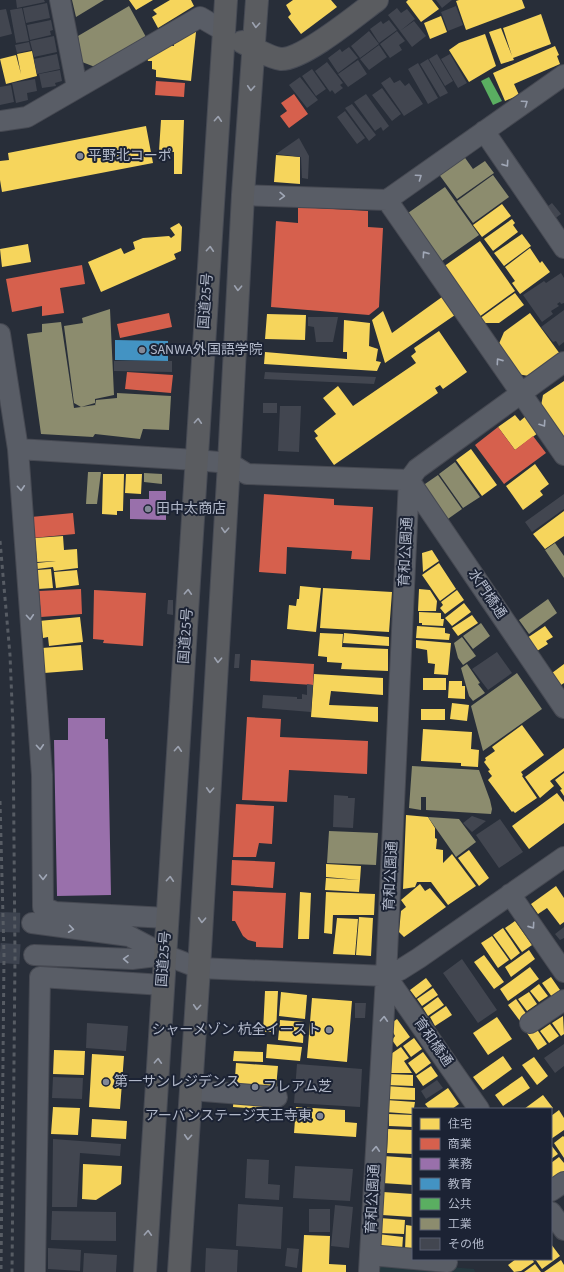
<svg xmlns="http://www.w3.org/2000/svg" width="564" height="1272" font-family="'Source Sans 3','Noto Sans JP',sans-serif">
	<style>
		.green { fill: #25383f }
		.homes { fill: #f6d55c }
		.shops { fill: #d6604d }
		.offices { fill: #9970ab }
		.schools { fill: #4393c3 }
		.public { fill: #5aae61 }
		.industry { fill: #8c8c6e }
		.building { fill: #424650 }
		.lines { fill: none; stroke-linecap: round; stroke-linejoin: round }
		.minor-tunnel { stroke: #3d434f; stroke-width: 20; stroke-dasharray: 20 10; stroke-linecap: butt }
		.minor-casing { stroke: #464952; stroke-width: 22 }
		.highway-casing { stroke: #464a54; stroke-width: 24 }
		.minor { stroke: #595d66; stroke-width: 20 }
		.highway { stroke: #5a5c60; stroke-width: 22 }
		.rail { stroke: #575c64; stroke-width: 3; stroke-dasharray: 4 4; stroke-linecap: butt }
		.oneway { stroke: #9ca2b0 }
		.oneway2 { stroke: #a0a7b6 }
		.poi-dot { fill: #828897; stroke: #1c2334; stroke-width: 1.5 }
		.labels { text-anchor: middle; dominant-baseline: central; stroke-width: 4; stroke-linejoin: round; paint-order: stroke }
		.poi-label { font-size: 14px; fill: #b2b9ca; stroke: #1c2334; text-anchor: start }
		.street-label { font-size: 14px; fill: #b2b9ca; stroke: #1c2334 }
	</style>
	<rect width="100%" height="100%" fill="#282e39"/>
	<path class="green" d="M376 1261 474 1269 475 1272H376Z"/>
	<path class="homes" d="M129 0H153L136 10Z
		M170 0H191L194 6 158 28 152 17 157 14 153 10Z
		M293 0H331L337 7 301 34 288 17 291 14 286 5Z
		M408 0H432L439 9 421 22 406 2Z
		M459 0H522L525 8 466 30 456 1Z
		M541 14 551 44 513 58 514 60 501 64 489 32 501 28 512 56 503 28Z
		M441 16 447 32 430 39 424 23Z
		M186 31 196 32 191 81 156 77V70L152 69V61H148L146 56 165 45 174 46V40Z
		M485 34 496 66 469 82 449 50 459 43Z
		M555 46 559 55 557 56 560 64 514 84 519 95 505 101 493 73Z
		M32 51 37 76 6 84 0 59 16 55 21 74 17 54Z
		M161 120H184L182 174H174V152L159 151Z
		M146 126 153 163 2 192 0 180V161L9 160 8 153Z
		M276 155 300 157V184L274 182Z
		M502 204 511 216 482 237 473 225Z
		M512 219 515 223 513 225 518 232 493 251 484 239Z
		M179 223 182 227 181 251 174 254 176 259 101 292 88 262 121 248 124 254 135 249 133 242 143 238 169 236 171 238 175 235 170 228Z
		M522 234 531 246 504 266 494 253Z
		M480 241 515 291 479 317 443 267Z
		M28 244 31 262 2 267 0 249Z
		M530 248 540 263 542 261 550 272 520 294 512 283 515 281 505 267Z
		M515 293 524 305 499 323H482L479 319Z
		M442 297 455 315 385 363 372 320 383 311 392 333Z
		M530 313 560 354 529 376 517 374 498 346 504 332Z
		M267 314 306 315 305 340 265 339Z
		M344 320 370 323 369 346 378 349 376 361 381 362 377 371 264 364 265 352 347 359V352H343Z
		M439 331 467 372 443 389 440 385 435 388 438 393 334 465 315 438 318 436 314 431 336 414 323 398 338 386 353 406 416 363 411 356 416 352 414 348Z
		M564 381V438L541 406 543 395Z
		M515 415 520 421 526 416 538 433 515 450 498 427Z
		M471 449 497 485 482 496 456 460Z
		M535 464 549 484 540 491 543 495 523 510 506 486Z
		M103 474H124L123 511H117V515L102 514Z
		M126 474H142L141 494 125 493Z
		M564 511V536L545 549 533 534Z
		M63 536 64 550 77 549 78 568 54 571 53 567 37 569V563L56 561 37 562 35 538Z
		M432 550 439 561 423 572 422 553Z
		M439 563 456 589 440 601 422 575Z
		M51 569 53 588 38 589 37 570Z
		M77 570 79 585 56 588 54 572Z
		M300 586 321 588 316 632 287 629 289 605 296 606 297 599H299Z
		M323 588 392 592 389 632 320 628Z
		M419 589 430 590 437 601 436 611H418Z
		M457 590 464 600 445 614 440 608 443 605 441 602Z
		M464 603 471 612 452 626 445 618Z
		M419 612 441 613V619H444L443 626 422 625V623H419Z
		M472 615 478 623 458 636 452 628Z
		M80 617 83 642 49 646 48 637 43 638 42 631H40L39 621Z
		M417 626 445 628V633L450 634 449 640 416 638Z
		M545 626 553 637 546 641 548 644 537 651 527 638Z
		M320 633 343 634 342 647 388 649V671L341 669 342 663 327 662V657L318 656Z
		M344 633 389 637V646L343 643Z
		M416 640 451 643 448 675 434 674 435 664 428 663 427 650 416 648Z
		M81 645 83 670 44 673 42 648Z
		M564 664V683L561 685 552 673Z
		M314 674 383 678V695L331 691 329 705 378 707V722L311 717Z
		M423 678H446V690H423Z
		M449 681H462V686H465V699L448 698Z
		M452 703 469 705 467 721 450 719Z
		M421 709H445V720H421Z
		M522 725 544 755 521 772 523 775 522 776 537 798 515 813 513 811 512 812 488 780 492 776 488 771 490 770 484 762 486 760 485 758 495 751 492 747Z
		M423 729 472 732 471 749 479 750 478 767 461 766V763L421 761Z
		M564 748V771L550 781 554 786 540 798 525 777Z
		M564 773V796L560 790 562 789 555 780Z
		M557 793 564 802V823L529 849 512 826Z
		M406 815 428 817 435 828V838L437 839 436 849 443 850V863L452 854 476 886 448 905 431 882H417L415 887 403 889Z
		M469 850 489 878 479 886 458 858Z
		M326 864 361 866 360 880 326 877Z
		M326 878 360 880 359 892 325 890Z
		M420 884 425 891 430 888 446 907 404 937 399 932 401 911 406 907 401 900Z
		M556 886 564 898V922L560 925 547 908 538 914 531 904Z
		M300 892 311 893 309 939H298Z
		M326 892 375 894 374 915H333L332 934 324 933Z
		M359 917 373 918 371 956 356 955Z
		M337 918 358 919 355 955 333 954Z
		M515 921 532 945 522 952 505 928Z
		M503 928 520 953 511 960 493 935Z
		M492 936 509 960 498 968 481 943Z
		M529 950 535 959 511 977 505 967Z
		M484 955 504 982 494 989 474 962Z
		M530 967 539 979 508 1001 500 989Z
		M551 977 560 990 552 997 542 983Z
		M426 978 432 986 416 998 410 990Z
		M539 984 548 996 539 1002 530 991Z
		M433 988 438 995 422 1006 417 999Z
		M265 991H278L276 1032H263Z
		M281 992 307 995 305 1019 279 1016Z
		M529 992 537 1004 527 1011 518 999Z
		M438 997 444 1005 428 1016 423 1008Z
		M312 998 352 1001 347 1062 307 1058Z
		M516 999 527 1015 520 1021 508 1005Z
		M446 1006 452 1015 435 1026 430 1017Z
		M563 1016 564 1034 561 1036 552 1023Z
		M497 1017 512 1039 488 1055 473 1033Z
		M397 1019 410 1037 397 1047 392 1040 395 1036 393 1032V1022Z
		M280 1020 304 1022 303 1043 278 1040Z
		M550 1024 559 1036 549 1043 540 1031Z
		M536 1028 547 1044 538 1050 527 1033Z
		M414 1038 422 1049 411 1057 403 1046Z
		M267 1044 302 1047 300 1061 266 1058Z
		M401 1047 409 1058 404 1061 412 1073H388V1056Z
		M54 1050 85 1051 84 1075 53 1074Z
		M234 1051 263 1052V1062L233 1061Z
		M423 1052 431 1063 416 1074 408 1063Z
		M92 1054 124 1056 120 1109 89 1107Z
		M503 1056 512 1069 483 1090 473 1077Z
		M534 1057 548 1076 537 1085 522 1065Z
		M236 1063 278 1066 274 1110 233 1107Z
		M431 1066 438 1076 423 1086 416 1076Z
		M388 1074 413 1075V1086L387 1085Z
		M522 1076 530 1088 503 1106 495 1095Z
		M386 1086 415 1088V1100L385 1099Z
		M448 1088 459 1104 452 1109H429L425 1104Z
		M543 1095 553 1108 551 1109H524Z
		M386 1100 415 1102 413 1114 385 1112Z
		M53 1107 80 1108 78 1135 51 1134Z
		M296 1107 345 1110V1122L357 1123 356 1137 294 1133Z
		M559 1110 564 1118V1130L551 1139V1116Z
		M389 1114 413 1115V1127L389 1126Z
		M92 1119 127 1121 126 1139 91 1137Z
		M388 1129 413 1130V1154L387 1153Z
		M563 1136 564 1137V1158L554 1143Z
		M551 1145 558 1154 551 1159Z
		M383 1156 413 1158V1185L382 1183Z
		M559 1157 564 1163V1173L551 1183V1163Z
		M83 1164 122 1166 121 1184 96 1200 82 1199Z
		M383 1192 413 1194V1217L382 1215Z
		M380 1218 405 1220 404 1234 379 1233Z
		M406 1225 413 1226V1251L405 1250Z
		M378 1234 403 1237 402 1251 377 1249Z
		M304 1235 330 1236 329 1264 346 1265V1272H302Z
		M551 1244 560 1256 542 1269 535 1259H551Z
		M516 1259H532L534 1262 521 1271 514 1272 508 1265Z
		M561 1260 564 1265V1272H544Z
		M535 1264 541 1272H524Z"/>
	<path class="shops" d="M156 81 185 83 184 97 155 95Z
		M294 94 308 114 289 128 280 116 287 111 281 103Z
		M298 207 368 211V227L383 228 379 307 369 315 271 307 276 221 298 223Z
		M82 265 85 284 60 288 64 313 42 316V306L12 312 6 279Z
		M169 313 172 327 120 338 117 324Z
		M127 372 173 375 171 393 125 389Z
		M498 427 515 450 533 436 546 453 504 484 475 445Z
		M264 494 334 499V505L373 507 370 560 351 559 352 551 287 547 286 574 259 572Z
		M73 513 75 534 32 538 31 517Z
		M81 589 82 614 41 617 39 591Z
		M94 590 146 593 143 646 103 643 104 640 93 639Z
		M251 660 314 664 313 685 250 681Z
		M247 717 281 719 280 737 368 741 367 774 289 770 287 802 242 800Z
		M236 804 274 806 272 844 259 843 256 857H233Z
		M232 860 275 862 273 888 231 885Z
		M233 891 286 893 283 948 256 947V942L248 940 243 936 235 921H232Z"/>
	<path class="offices" d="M149 491H166V520L130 519V499H149Z
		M68 718H105V739H108L111 895 57 896 54 740H68Z"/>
	<path class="schools" d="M115 340 168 341V361L115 360Z"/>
	<path class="public" d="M489 77 502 101 493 105 481 81Z"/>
	<path class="industry" d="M72 0H104L76 17Z
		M129 6 146 37 95 67 82 62 78 36Z
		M463 155 473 169 485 161 494 173 457 199 438 173Z
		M493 175 509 197 473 223 457 201Z
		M445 187 479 235 442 261 408 213Z
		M110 309 114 395 95 399V403L81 407 74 403 64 326 83 323 82 318Z
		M61 322 74 408 95 405V406L96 400 117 398V393L171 396 169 430 143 429 140 439 95 434 93 437 41 434 27 334 42 332V324Z
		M455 462 480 497 463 508 439 474Z
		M88 472H101L97 504H86Z
		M144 473 162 474V484L144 482Z
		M438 475 462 509 445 521 424 492 425 484Z
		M555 543 564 556V578L545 550Z
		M548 599 557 613 529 634 519 620Z
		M481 623 490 636 473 649 463 636Z
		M462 637 476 656 463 665 458 658 454 643Z
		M467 664 480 683 478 684 485 693 473 701 469 696 461 668Z
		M517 673 542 709 483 751 471 706Z
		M412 766 479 770 490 800 492 809 491 814 426 810V797H421V810L409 808Z
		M428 817 459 819 476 842 456 857Z
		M329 831 378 833 376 865 327 863Z"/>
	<path class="building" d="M16 0H44L45 2 17 8Z
		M436 0H452L442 8Z
		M47 3 50 18 26 23 23 8Z
		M456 6 463 25 448 31 441 12Z
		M22 8 29 41 16 43 10 10Z
		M397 8 401 13 407 9 415 19 400 31 388 15Z
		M6 9 12 34 0 37V10Z
		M51 20 53 30 50 31 51 35 30 40 27 25Z
		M389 20 397 30 379 43 370 29 381 21 383 24Z
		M414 21 426 36 412 47 400 31Z
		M369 31 379 44 360 58 351 46Z
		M397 31 405 41 399 45 402 50 390 58 380 44Z
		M54 36 57 52 34 57 30 41Z
		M29 42 31 50 17 53 15 45Z
		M379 45 387 57 369 70 360 59Z
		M349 47 358 58 338 73 328 58 340 49 342 52Z
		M57 54 60 69 37 74 34 59Z
		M437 54 453 81 445 86 429 59Z
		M450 54 467 83 458 88 441 59Z
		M428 59 448 93 440 97 420 64Z
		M358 60 367 74 348 87 338 74Z
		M327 62 343 83 340 85 343 88 335 94 332 90 330 92 315 71Z
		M418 63 438 98 428 104 408 69Z
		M312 69 326 89 316 96 302 76Z
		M60 70 62 81 55 83 56 86 42 88 39 74Z
		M300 77 318 100 307 108 289 85Z
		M390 77 394 83 400 80 405 86 409 83 423 104 404 116 381 83Z
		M35 79 37 91 27 93 28 100 16 103 12 83Z
		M11 85 14 102 0 105V87Z
		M382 88 401 114 392 121 372 95Z
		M366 94 389 126 383 131 381 127 375 131 354 102Z
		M352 104 376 135 369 141 345 108Z
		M345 111 365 138 357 144 337 117Z
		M299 138 309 156 308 179 302 178 301 157 276 154Z
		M552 203 561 214 553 220 544 209Z
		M561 273 564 278V303L561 304 560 302 557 304 559 306 551 311 553 314 542 322 523 295 544 281 546 283Z
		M564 310V342L559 346 556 341 553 342 541 327Z
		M308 317H338L333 342H316L314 327 308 326Z
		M114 361H172V372L114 371Z
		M265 372 376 377 374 384 264 379Z
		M263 403H277V413H263Z
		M280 406H301L299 452 278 451Z
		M564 494V509L532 532 525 522Z
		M168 600H173V615L167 614Z
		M497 652 512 673 488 690 472 669Z
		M235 654H240L239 668H234Z
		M307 684 313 685 311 712 262 708 263 695 297 697V699H302V694L307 695Z
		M334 795 348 796V798H355L353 828 333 827Z
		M472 816 486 821 472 832 463 823Z
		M500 819 523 852 499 868 476 835Z
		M564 927V938L560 940 555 934Z
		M462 959 497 1010 478 1023 443 973Z
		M355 1003H366L365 1018H355Z
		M87 1023 128 1026 126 1051 86 1048Z
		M564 1044V1066L555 1073 544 1058Z
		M297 1064 362 1069 360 1107 294 1103Z
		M53 1077 83 1078 82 1099 52 1098Z
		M437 1080 443 1088 426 1099 421 1091Z
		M53 1139 121 1144 120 1156 80 1153 77 1207H52Z
		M247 1159 269 1160 268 1184 280 1185 279 1200 245 1198Z
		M295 1166 353 1169 350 1201 293 1198Z
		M238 1204 283 1207 281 1249 236 1246Z
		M335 1205 353 1207 349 1248 331 1246Z
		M309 1209H330V1232H309Z
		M52 1211 116 1212V1241L51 1240Z
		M48 1248 81 1250 80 1271 48 1269Z
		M206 1248 238 1250 237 1272H205Z
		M287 1248 299 1249 297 1268 285 1266Z
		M84 1253 117 1255 116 1272H83Z"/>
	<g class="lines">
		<path class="minor-tunnel" d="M0 922 32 923
			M0 953 34 955"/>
		<g class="minor-casing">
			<path id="minor" d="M60 0 77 87
				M0 121 27 117 200 17 224 31
				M484 131 564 248
				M243 195 387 200 564 75
				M387 200 564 455
				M0 334 18 449 42 775 43 907 55 912 167 918
				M18 449 196 460 229 463 247 474 409 480
				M409 480 564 708
				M409 480 417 469 564 362
				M510 894 564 972
				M32 923 129 936 165 955 199 968 386 976 400 970 419 958 564 857
				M34 955 132 959 165 955
				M386 976 479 1109
				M530 1023 564 1000
				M191 1090 277 1097
				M551 1191 564 1182
				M551 1212 564 1230
				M370 1255 447 1262
				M35 1272 40 977 163 985
				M369 1272 386 976 409 480"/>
		</g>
		<g class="highway-casing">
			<path id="highway" d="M242 42C251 47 271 58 281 59 303 60 358 14 377 0
				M145 1272 226 0
				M179 1272 199 968 229 463 243 195 257 0"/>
		</g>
		<use href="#minor" class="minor"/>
		<use href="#highway" class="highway"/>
		<path class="rail" d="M0 541 10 655 13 727 15 957 12 1272
			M0 801 4 955 1 1272"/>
	</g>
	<defs><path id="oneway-chevron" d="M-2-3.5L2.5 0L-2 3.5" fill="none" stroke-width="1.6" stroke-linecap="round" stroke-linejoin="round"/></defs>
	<g class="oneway">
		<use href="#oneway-chevron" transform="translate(256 25) rotate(94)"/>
		<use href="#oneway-chevron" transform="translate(251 88) rotate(94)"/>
		<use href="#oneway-chevron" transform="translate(218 119) rotate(-86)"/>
		<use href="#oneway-chevron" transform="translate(210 249) rotate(-86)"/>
		<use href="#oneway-chevron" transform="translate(238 288) rotate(93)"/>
		<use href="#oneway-chevron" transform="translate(198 421) rotate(-86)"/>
		<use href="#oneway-chevron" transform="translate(225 530) rotate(93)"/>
		<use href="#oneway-chevron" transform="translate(188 592) rotate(-87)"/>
		<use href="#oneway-chevron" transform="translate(218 660) rotate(93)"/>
		<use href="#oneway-chevron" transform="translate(178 749) rotate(-86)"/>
		<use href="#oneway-chevron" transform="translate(210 790) rotate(93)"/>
		<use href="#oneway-chevron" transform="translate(170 879) rotate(-86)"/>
		<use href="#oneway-chevron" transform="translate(202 920) rotate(93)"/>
		<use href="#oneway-chevron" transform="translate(197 1007) rotate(94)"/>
		<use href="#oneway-chevron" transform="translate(158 1061) rotate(-87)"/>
		<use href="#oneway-chevron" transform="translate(188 1137) rotate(94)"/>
		<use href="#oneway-chevron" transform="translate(148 1233) rotate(-87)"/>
	</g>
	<g class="oneway2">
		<use href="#oneway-chevron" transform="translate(525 103) rotate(-35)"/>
		<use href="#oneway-chevron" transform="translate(506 164) rotate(55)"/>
		<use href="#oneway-chevron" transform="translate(419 177) rotate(-35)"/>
		<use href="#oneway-chevron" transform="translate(282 196) rotate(2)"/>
		<use href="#oneway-chevron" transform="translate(425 254) rotate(-125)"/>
		<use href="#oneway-chevron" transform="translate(499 361) rotate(-125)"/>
		<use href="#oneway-chevron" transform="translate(543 424) rotate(56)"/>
		<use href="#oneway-chevron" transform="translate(21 488) rotate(86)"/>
		<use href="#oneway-chevron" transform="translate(30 617) rotate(86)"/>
		<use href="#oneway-chevron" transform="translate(40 747) rotate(86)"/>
		<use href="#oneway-chevron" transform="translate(43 877) rotate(89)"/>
		<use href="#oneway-chevron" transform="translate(532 926) rotate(55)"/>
		<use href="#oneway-chevron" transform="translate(71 929) rotate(8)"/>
		<use href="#oneway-chevron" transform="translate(126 959) rotate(-178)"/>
		<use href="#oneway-chevron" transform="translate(384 1019) rotate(-87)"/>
		<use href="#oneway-chevron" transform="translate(376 1149) rotate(-87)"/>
	</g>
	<g class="poi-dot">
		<circle cx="80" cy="156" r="4"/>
		<circle cx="142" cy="350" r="4"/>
		<circle cx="148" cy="509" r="4"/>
		<circle cx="329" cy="1030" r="4"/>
		<circle cx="106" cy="1082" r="4"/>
		<circle cx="255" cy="1087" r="4"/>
		<circle cx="320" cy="1116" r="4"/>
	</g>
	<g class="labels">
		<g class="poi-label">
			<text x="88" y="156">平野北コーポ</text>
			<text x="150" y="350">SANWA外国語学院</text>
			<text x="156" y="509">田中太商店</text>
			<text x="321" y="1030" text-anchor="end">シャーメゾン 杭全イースト</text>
			<text x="114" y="1082">第一サンレジデンス</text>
			<text x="263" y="1087">フレアム芝</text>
			<text x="312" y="1116" text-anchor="end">アーバンステージ天王寺東</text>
		</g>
		<g class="street-label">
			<text transform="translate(206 301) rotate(-86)">国道25号</text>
			<text transform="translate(406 552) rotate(-87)">育和公園通</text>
			<text transform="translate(487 594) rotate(56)">水門橋通</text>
			<text transform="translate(186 636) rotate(-86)">国道25号</text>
			<text transform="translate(391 876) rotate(-87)">育和公園通</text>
			<text transform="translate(164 959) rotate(-86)">国道25号</text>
			<text transform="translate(433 1042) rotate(55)">育和橋通</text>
			<text transform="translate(373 1199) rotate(-87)">育和公園通</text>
		</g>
	</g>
	<rect x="412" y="1108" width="140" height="152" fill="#1c2334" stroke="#585f70"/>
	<rect x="420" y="1118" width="20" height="12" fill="#f6d55c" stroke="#585f70"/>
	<text x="448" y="1128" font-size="12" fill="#b2b9ca">住宅</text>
	<rect x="420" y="1138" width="20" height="12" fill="#d6604d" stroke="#585f70"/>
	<text x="448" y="1148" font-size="12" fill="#b2b9ca">商業</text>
	<rect x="420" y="1158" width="20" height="12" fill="#9970ab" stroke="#585f70"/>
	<text x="448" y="1168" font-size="12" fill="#b2b9ca">業務</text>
	<rect x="420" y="1178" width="20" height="12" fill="#4393c3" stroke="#585f70"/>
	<text x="448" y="1188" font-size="12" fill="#b2b9ca">教育</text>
	<rect x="420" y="1198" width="20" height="12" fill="#5aae61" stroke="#585f70"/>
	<text x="448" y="1208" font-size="12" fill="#b2b9ca">公共</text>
	<rect x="420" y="1218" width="20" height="12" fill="#8c8c6e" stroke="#585f70"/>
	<text x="448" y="1228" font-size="12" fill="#b2b9ca">工業</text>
	<rect x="420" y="1238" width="20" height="12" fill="#424650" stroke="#585f70"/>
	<text x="448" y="1248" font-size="12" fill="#b2b9ca">その他</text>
</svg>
